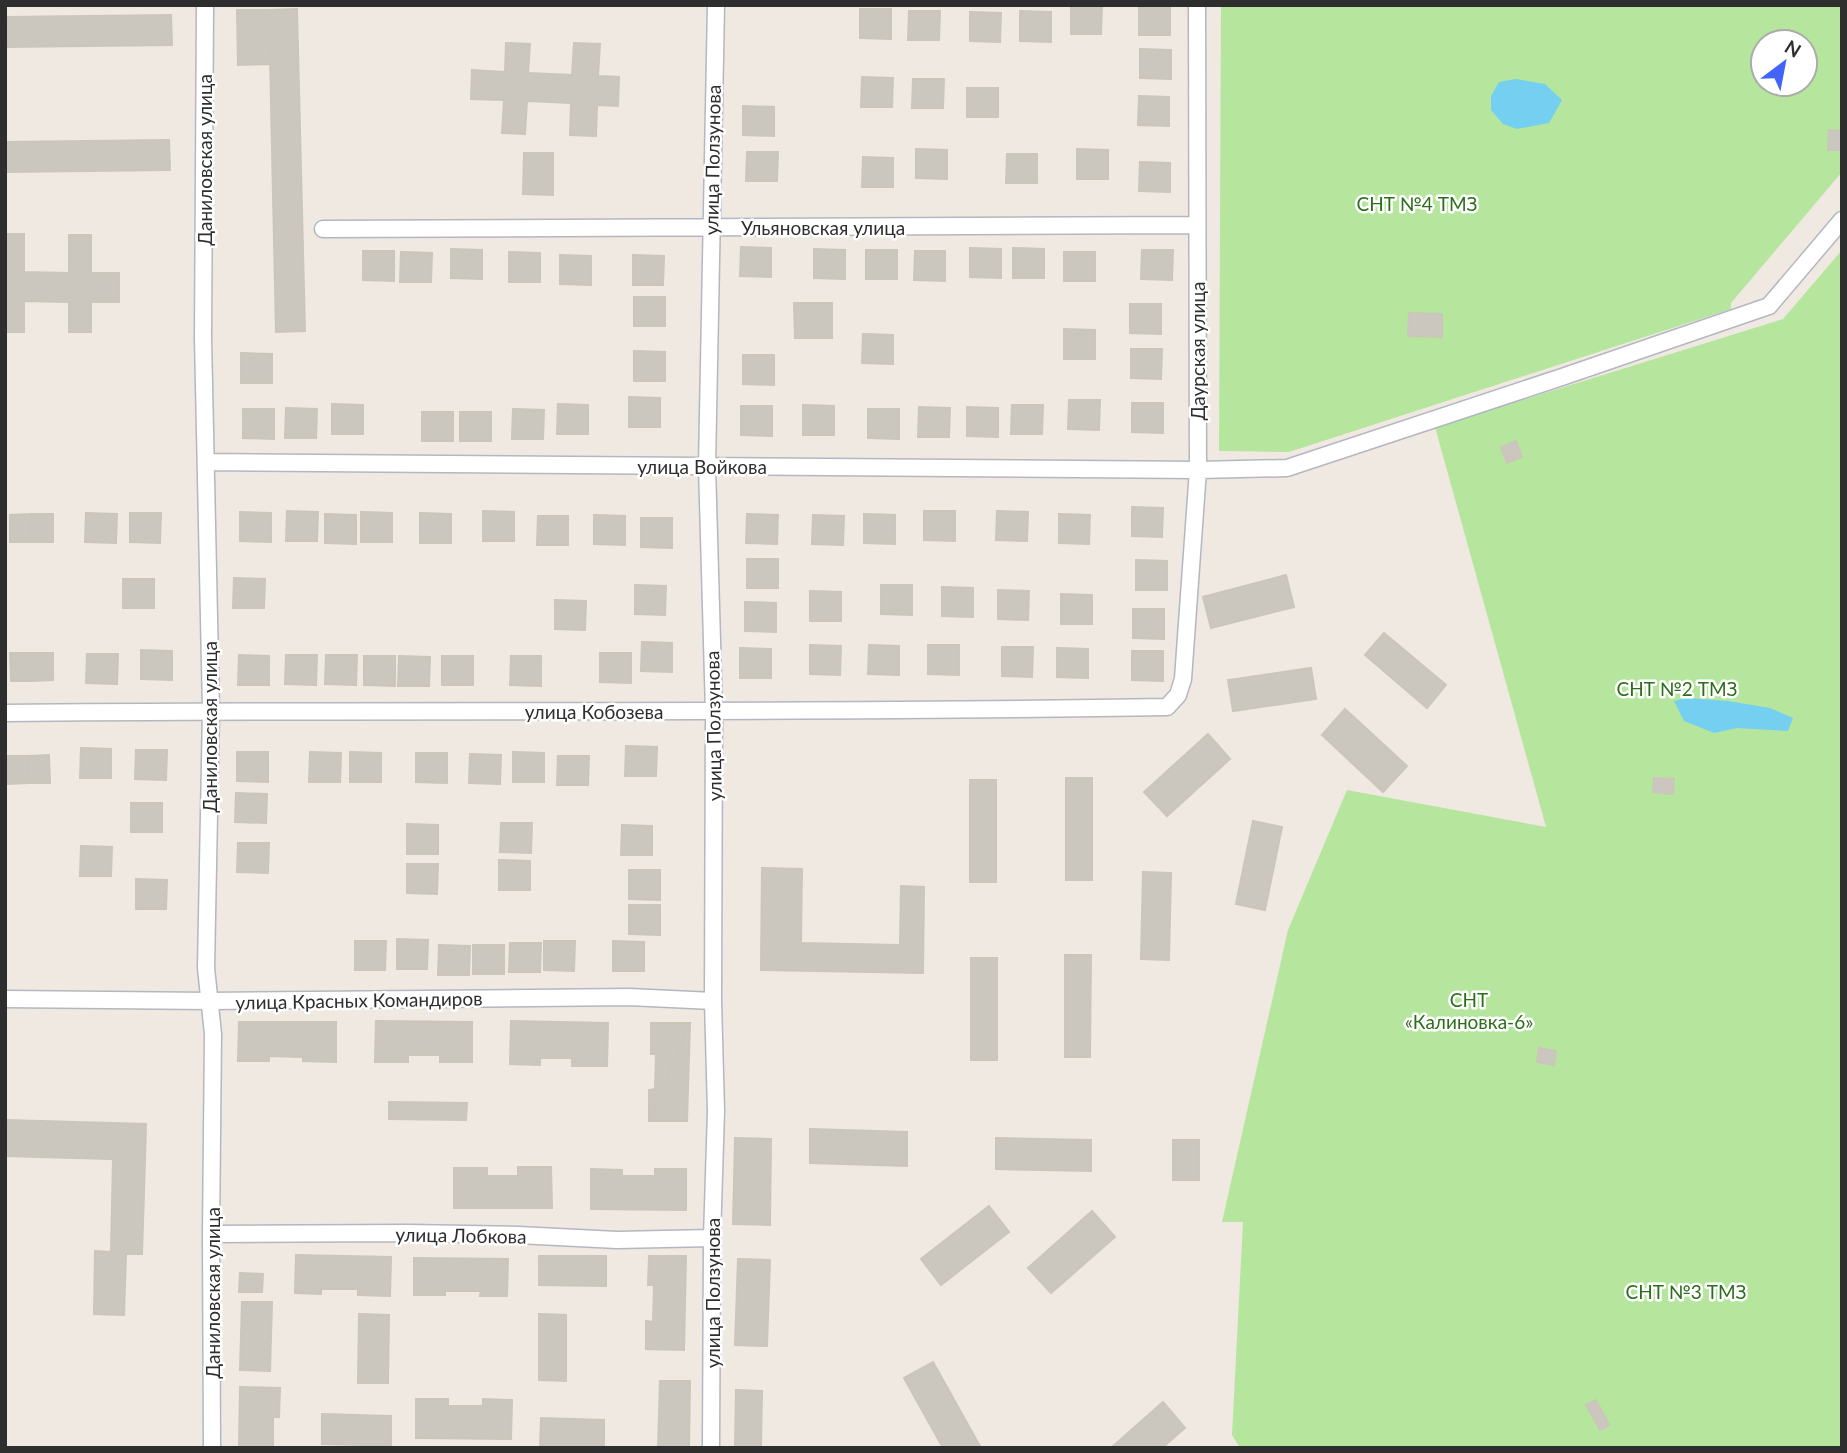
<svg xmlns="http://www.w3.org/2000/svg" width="1847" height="1453" font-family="Lato,sans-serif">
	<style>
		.green { fill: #b6e59e; fill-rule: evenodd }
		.water { fill: #75cff0 }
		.building { fill: #cbc7bf; stroke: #cbc5ba; stroke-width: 2 }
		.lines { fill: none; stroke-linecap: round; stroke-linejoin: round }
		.street-casing { stroke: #b4b7c1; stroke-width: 19 }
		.street { stroke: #fff; stroke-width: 16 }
		.labels { text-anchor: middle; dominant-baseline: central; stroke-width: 5; stroke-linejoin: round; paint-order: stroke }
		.street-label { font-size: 19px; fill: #2e2e2e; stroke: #fff }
		.park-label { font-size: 19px; fill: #2c6e1b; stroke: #fff }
	</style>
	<rect width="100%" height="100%" fill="#efe9e1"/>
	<path class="green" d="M1221 5H1842V172L1731 303V309L1289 452 1219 451ZM1763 42H1805V84H1763Z
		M1842 250V1448H1240L1232 1435 1243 1222H1222L1288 930 1347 790 1546 827 1435 427 1783 319Z"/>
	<path class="water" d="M1516 79 1545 84 1562 100 1549 123 1517 129 1503 124 1491 110V96L1499 82Z
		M1686 698 1728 701 1770 708 1793 718 1788 731 1737 728 1714 733 1684 721 1674 701Z"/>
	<path class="building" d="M1071 5H1102L1101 34H1071Z
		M1139 5 1170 6V35H1139Z
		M297 9 305 331 276 332 269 10Z
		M860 9H891V39L860 38Z
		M237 10H269L270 64 238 65Z
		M909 11H940L939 40H908Z
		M1020 11 1051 12V42L1020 41Z
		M970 12 1001 13 1000 42 970 41Z
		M171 15 172 45 5 47V17Z
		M506 43 530 44 528 73 572 75 574 43 600 44 598 76 619 77 618 106 597 105 596 136 570 135 571 103 527 101 525 134 502 133 504 100 471 99 472 70 505 72Z
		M1140 49 1171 50V79L1140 78Z
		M862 77 893 78 892 107H861Z
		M913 79H944L943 108H912Z
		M967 88H998V117H967Z
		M1139 96 1169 97V126L1138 125Z
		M743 106 774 107V136L743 135Z
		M1829 130 1842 131V150H1828Z
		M169 140 170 170 5 172V142Z
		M916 149 947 150V179L916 178Z
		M1077 149 1108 150V179H1077Z
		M747 152H778L777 181H746Z
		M524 153H553V195L523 194Z
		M1007 154H1037V183H1006Z
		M863 157 893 158V187H862Z
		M1140 162 1170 163V192L1139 191Z
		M5 234H24V272L69 273V235H91V273H119V302H91V332H69V302L24 301V332H5Z
		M741 247 771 248V277L740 276Z
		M970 248 1001 249V278L970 277Z
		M1013 248 1044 249V278H1013Z
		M451 249 482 250V279L451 278Z
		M814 249 845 250V279L814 278Z
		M866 250H897V279H866Z
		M1142 250H1173L1172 280 1141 279Z
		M363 251H394V281L363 280Z
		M915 251H945V281L914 280Z
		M401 252 432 253 431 282H400Z
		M509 252 540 253V282H509Z
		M1064 252H1095V281H1064Z
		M560 255 591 256V285L560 284Z
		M633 255 664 256 663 285H633Z
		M634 297H665V326H634Z
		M794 303H832V338H795Z
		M1130 304H1161V334L1130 333Z
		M1409 313 1442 314V337L1408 336Z
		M1064 329 1095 330V359H1064Z
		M863 334 893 335V364L862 363Z
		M1131 349H1162L1161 379 1131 378Z
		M634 351 665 352V381H634Z
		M241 353 272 354V383H241Z
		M743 355H774V385L743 384Z
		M629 397 660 398V427H629Z
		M1069 400H1100L1099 430 1068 429Z
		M1132 403H1163V433L1132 432Z
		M332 404 363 405V434H332Z
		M558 404 588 405V434H557Z
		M803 405 834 406V435H803Z
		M1012 405H1043L1042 434H1011Z
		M741 406H772V436L741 435Z
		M919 407 950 408 949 437H918Z
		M967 407 998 408V437L967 436Z
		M286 408 317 409 316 438H285Z
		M243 409H274V439L243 438Z
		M513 409 544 410 543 439H512Z
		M868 409H899V439L868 438Z
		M422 412H453V441H422Z
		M460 412H491V441H460Z
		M1516 441 1522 457 1507 463 1501 447Z
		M1132 507 1163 508 1162 537 1132 536Z
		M287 511 318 512 317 541H286Z
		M483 511 514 512V541H483Z
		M924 511H955V541L924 540Z
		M997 511 1028 512 1027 541 996 540Z
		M240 512 271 513V542L240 541Z
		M361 512 392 513V542H361Z
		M86 513 117 514 116 543 85 542Z
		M130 513H161L160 543 130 542Z
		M420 513 451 514V543H420Z
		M31 514H53V542H32Z
		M31 514 32 542H10V515Z
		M325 514 356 515V544L325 543Z
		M747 514 778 515 777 544 746 543Z
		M864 514 895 515V544L864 543Z
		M1059 514 1090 515 1089 544 1059 543Z
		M594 515 625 516V545L594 544Z
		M813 515 844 516 843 545 812 544Z
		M538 516H568V545H537Z
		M641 518H672V548L641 547Z
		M747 559H778V588H747Z
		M1136 560 1167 561V590H1136Z
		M1286 575 1294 607 1211 628 1203 597Z
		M234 578 265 579 264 608H233Z
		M123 579H154V608H123Z
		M635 585 666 586 665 615 635 614Z
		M881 585H912V615L881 614Z
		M942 587 973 588V617L942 616Z
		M998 590 1029 591 1028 620 998 619Z
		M810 591 841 592V621H810Z
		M1061 594 1092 595V624H1061Z
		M555 600 586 601 585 630 555 629Z
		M745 602 776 603V632L745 631Z
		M1133 609H1164V639L1133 638Z
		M1384 633 1446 685 1427 708 1365 655Z
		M642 642 672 643V672L641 671Z
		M810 645 841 646 840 675 810 674Z
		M869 645 899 646V675L868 674Z
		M928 645H959V675L928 674Z
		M1002 647H1033L1032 677 1002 676Z
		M740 648 771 649V678H740Z
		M1057 648 1088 649V678L1057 677Z
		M141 650 172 651V680L141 679Z
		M1132 651H1163V681L1132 680Z
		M10 653H32V681H11Z
		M32 653H53V680L32 681Z
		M600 653H631V683L600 682Z
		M87 654H118L117 684 86 683Z
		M239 655 269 656V685H238Z
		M286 655H317L316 685 285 684Z
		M326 655H357L356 685 325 684Z
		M364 656H395V686L364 685Z
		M399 656 430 657 429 686H398Z
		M442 656H473V685H442Z
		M511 656H541V686L510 685Z
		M1311 668 1316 699 1233 711 1228 680Z
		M1345 709 1407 766 1383 792 1322 735Z
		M1208 734 1230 759 1167 816 1144 792Z
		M626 746 657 747 656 776H625Z
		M81 748 111 749V778H80Z
		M136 750H167L166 780 135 779Z
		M237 752H268V782L237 781Z
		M310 752 341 753 340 782H309Z
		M350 752 381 753V782H350Z
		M513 752 544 753V782H513Z
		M416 753H447V783L416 782Z
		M470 754 501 755 500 784 469 783Z
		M49 755 50 783H28V756Z
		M7 756H28V783L7 784Z
		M558 756H589L588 785H557Z
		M1066 778H1092V880H1066Z
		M1654 778 1674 779 1673 794 1653 792Z
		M970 780H996V882H970Z
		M236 793 267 794 266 823 235 822Z
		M131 803H162V832H131Z
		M1253 821 1282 827 1265 910 1236 904Z
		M501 823H532L531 853 500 852Z
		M407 824 438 825V854H407Z
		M622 825 652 826V855H621Z
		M238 843H269L268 873 237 872Z
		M81 846 112 847 111 876H80Z
		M499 860 530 861V890H499Z
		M407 864H438L437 894 407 893Z
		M762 868 802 869 801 943 900 945 901 886 924 887 923 973 761 970Z
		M629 870H660V900L629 899Z
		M1143 872 1171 873 1169 960 1141 959Z
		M136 879 167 880 166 909H136Z
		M629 905H660V935L629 934Z
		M397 939 428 940 427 969H397Z
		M355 941H386L385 970H355Z
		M544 941H575L574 971 544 970Z
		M613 941 644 942V971H613Z
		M510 943H541L540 972H509Z
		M439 945 470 946 469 975H438Z
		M473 945H504V974H473Z
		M1065 955H1091L1090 1057H1065Z
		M971 958H997V1060H971Z
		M376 1021 472 1022V1062H440V1055H408V1062H375Z
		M511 1021 608 1023 607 1066H572V1058H540V1065L510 1064Z
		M239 1022H336V1062L303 1061V1057L269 1056V1061H238Z
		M651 1023H690L649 1121V1090L655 1089 656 1054H651Z
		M690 1023 687 1121H649Z
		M1539 1048 1556 1051 1554 1065 1537 1062Z
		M389 1102 467 1103 466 1120 389 1119Z
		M5 1120 146 1124 145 1160 5 1156Z
		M810 1129 907 1132V1166L810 1163Z
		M735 1138 771 1139 770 1225 733 1224Z
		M996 1138 1091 1140V1171L996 1169Z
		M1173 1140H1199V1180H1173Z
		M113 1159 145 1160 142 1254H126L124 1315 94 1314 95 1251 111 1252Z
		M518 1167H551L552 1208H454V1168H487V1176H518Z
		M591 1169 622 1170V1176H655V1169H686V1210L591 1209Z
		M989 1206 1009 1232 941 1285 921 1259Z
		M1092 1211 1115 1237 1051 1293 1028 1268Z
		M296 1255 391 1257 390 1296 358 1295V1289H321V1294L295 1293Z
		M539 1256H606V1286L539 1285Z
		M649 1256H686L684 1350 646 1349V1321L653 1322 654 1285H648Z
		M414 1258 508 1259 507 1296H480L481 1291H445V1295H414Z
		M738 1259 770 1260 767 1346 735 1345Z
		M240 1273 263 1274 262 1292H239Z
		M242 1302H272L270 1371 240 1370Z
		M359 1314 389 1315 388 1383H358Z
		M539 1314 566 1315V1381L539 1380Z
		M933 1362 981 1448H943L904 1378Z
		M660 1381H690L689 1448H658Z
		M240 1387 280 1388 279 1417H273V1448H239Z
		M736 1390 762 1391 761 1448H735Z
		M416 1399H448V1406H483V1399L512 1400 511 1439 416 1438Z
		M1596 1400 1609 1425 1600 1430 1586 1405Z
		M1163 1402 1185 1428 1162 1448H1111Z
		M322 1414 391 1416V1446L322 1444Z
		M541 1418 604 1420V1448H540Z"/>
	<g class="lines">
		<g class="street-casing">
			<path id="street" d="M205 5 203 338 211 711 206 968 213 1034 211 1234 212 1448
				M323 229 1197 225
				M206 462 1198 470 1287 468 1562 377 1769 306 1842 220
				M5 713C392 709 780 714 1167 707L1178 695 1183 679 1198 470 1197 5
				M5 999 210 1001 629 997 713 1001
				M211 1234 408 1233 518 1235 617 1240 712 1238
				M711 1448 712 1238 716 1111 713 1001 714 712 707 466 716 5"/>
		</g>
		<use href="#street" class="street"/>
	</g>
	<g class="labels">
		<g class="street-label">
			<text transform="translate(204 160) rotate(-90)">Даниловская улица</text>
			<text transform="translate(712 160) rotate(-89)">улица Ползунова</text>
			<text x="823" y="227">Ульяновская улица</text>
			<text transform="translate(1197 351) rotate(-90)">Даурская улица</text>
			<text x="702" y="466">улица Войкова</text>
			<text x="594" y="711">улица Кобозева</text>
			<text transform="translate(713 726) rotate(-91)">улица Ползунова</text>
			<text transform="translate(209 727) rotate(-90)">Даниловская улица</text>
			<text transform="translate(359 1000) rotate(-1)">улица Красных Командиров</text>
			<text transform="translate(461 1235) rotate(1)">улица Лобкова</text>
			<text transform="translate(212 1293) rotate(-90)">Даниловская улица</text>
			<text transform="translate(712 1293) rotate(-90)">улица Ползунова</text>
		</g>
		<g class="park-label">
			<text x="1417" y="203">СНТ №4 ТМЗ</text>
			<text x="1677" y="688">СНТ №2 ТМЗ</text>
			<text x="1469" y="999">СНТ<tspan x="1469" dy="22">«Калиновка-6»</tspan></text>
			<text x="1686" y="1291">СНТ №3 ТМЗ</text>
		</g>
	</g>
	<rect width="1847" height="1453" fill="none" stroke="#2e2e2e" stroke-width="14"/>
	<g transform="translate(1784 63) rotate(32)"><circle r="33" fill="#ffffff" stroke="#ababab" stroke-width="2"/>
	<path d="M0-5L12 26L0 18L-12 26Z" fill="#4264fb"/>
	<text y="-10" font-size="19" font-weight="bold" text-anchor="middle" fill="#2e2e2e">N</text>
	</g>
</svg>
